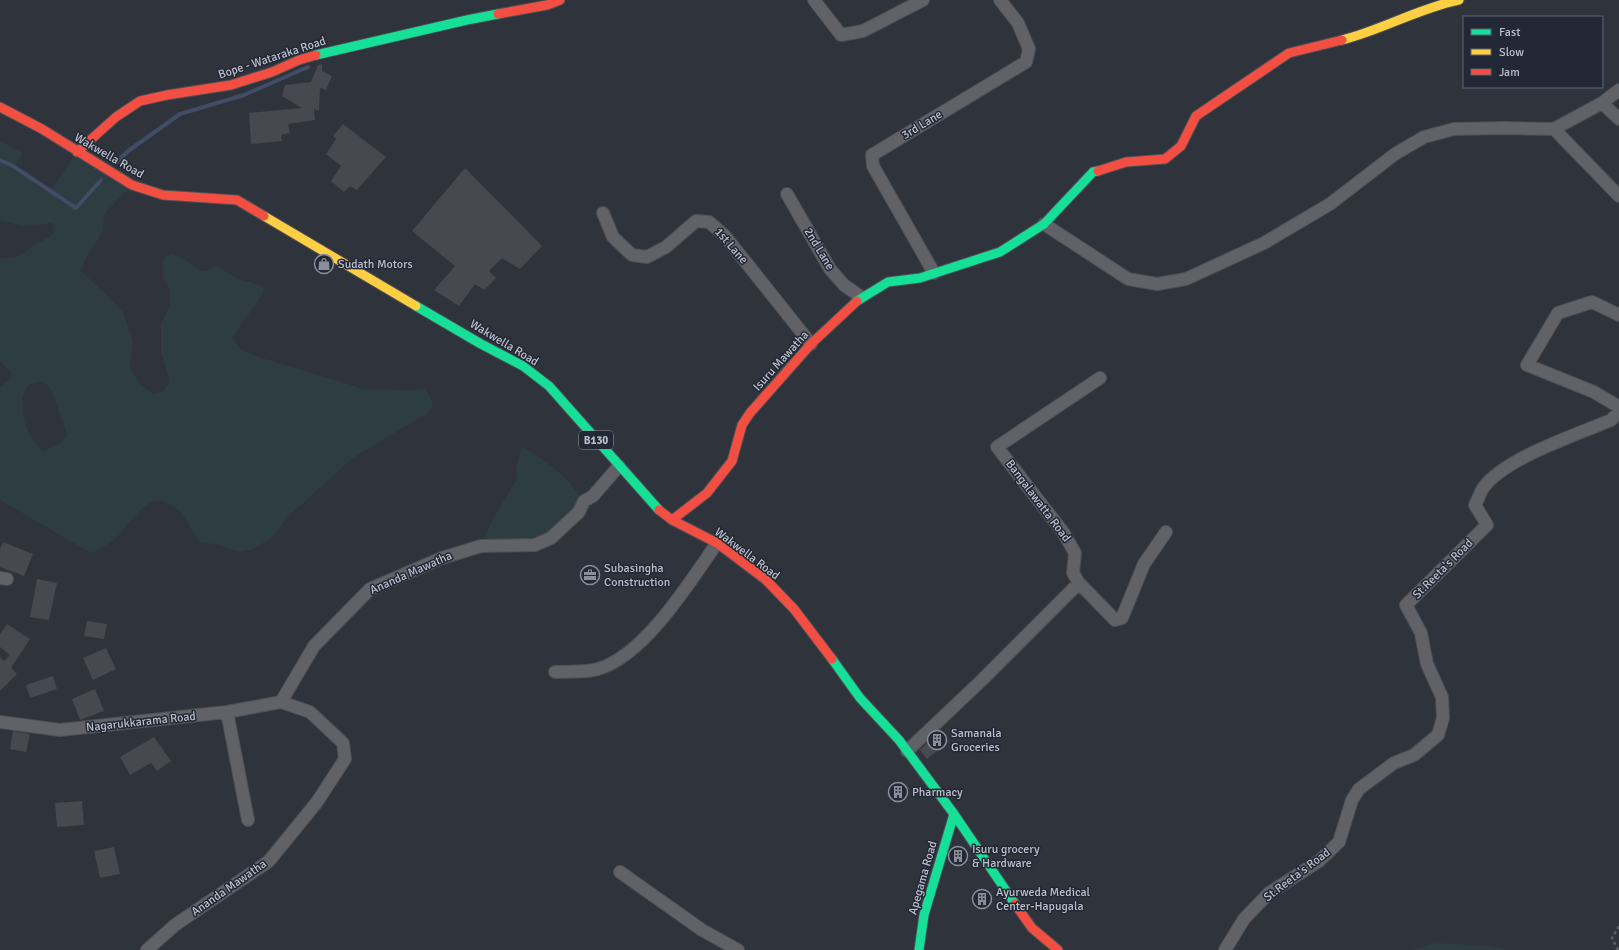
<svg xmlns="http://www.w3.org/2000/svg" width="1619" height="950" font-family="Signika,sans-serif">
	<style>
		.green { fill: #2d3d41; fill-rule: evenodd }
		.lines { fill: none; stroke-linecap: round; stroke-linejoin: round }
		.stream { stroke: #414c65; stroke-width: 4 }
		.building { fill: #46494f }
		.street-casing { stroke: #4d4f55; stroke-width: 14 }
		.fast-casing { stroke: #4d4f55; stroke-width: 11 }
		.slow-casing { stroke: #4d4f55; stroke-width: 11 }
		.jam-casing { stroke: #4d4f55; stroke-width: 11 }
		.path { stroke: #5d6166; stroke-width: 2.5; stroke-dasharray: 3 3; stroke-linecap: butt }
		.street { stroke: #606268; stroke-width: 12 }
		.fast { stroke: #16e098; stroke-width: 9 }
		.slow { stroke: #ffcf43; stroke-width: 9 }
		.jam { stroke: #f24e42; stroke-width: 9 }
		.labels { text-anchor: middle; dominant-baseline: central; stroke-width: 3; stroke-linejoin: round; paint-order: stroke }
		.shield { fill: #222835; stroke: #8d929d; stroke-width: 1 }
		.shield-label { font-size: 11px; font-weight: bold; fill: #bbbfca }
		.street-label { font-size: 12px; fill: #bbbfca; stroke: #222835 }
		.poi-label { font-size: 12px; fill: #bbbfca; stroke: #222835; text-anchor: start }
	</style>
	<rect width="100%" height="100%" fill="#2f333b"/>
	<path class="green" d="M0 141 23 153 14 167 50 192 77 152 132 185 105 213 102 232 85 260 81 271 106 294 123 312 133 341 130 367 139 383 153 394 163 391 170 382 161 352V324L169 307 170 290 163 278 162 263 165 257 172 254 186 260 201 271 209 270 216 266 238 279 263 286V292L260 298 234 335 233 340 241 349 256 356 364 389 412 390 425 388 430 396 433 407 426 414 353 458 291 514 270 539 251 550 240 552 220 545 200 542C191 532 189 521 179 511 149 483 136 520 115 539 108 545 99 549 91 553L0 500V387L11 378 12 373 0 361V258H12L23 254 33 246 52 235 55 229 52 223 24 226 0 221ZM43 381 52 391 67 435 61 443 44 451C26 441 14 399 30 384Z
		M522 446C539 457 556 468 570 483 575 489 579 496 584 501L551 538 481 546 493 518 517 479 516 468Z
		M1436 943 1492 946 1507 950H1413Z"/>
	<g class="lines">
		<path class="stream" d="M0 160 13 166 76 208 101 180
			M116 163 128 151 180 114 244 95 308 67"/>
	</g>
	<path class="building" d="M322 64V71L332 76 326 90 320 88 319 111 314 109 315 120 288 124 290 133 281 135 282 141 251 144 249 113 302 108 282 96 285 85 311 82 318 65Z
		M343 124 386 157 357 190 350 186 344 192 331 181 341 166 326 154 336 139 333 136Z
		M465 168 542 246 520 269 502 258 489 271 496 278 484 290 475 284 459 306 434 290 455 266 412 231Z
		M3 542 33 554 24 576 0 567V549Z
		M37 579 57 583 49 620 30 617Z
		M87 621 107 624 104 639 84 636Z
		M7 624 30 639 11 668 17 674 0 691V657L4 661 10 655 0 647V634Z
		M106 648 116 669 93 680 83 658Z
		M53 676 57 689 30 698 26 685Z
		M95 689 104 711 80 720 72 699Z
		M13 731 30 734 26 752 10 749Z
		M938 732 949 741 939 751 938 750 927 759 920 750Z
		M154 737 171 761 157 771 151 763 130 775 120 757Z
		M901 781 909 788 895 803 887 795Z
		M82 801 84 825 57 827 55 803Z
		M962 846 969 855 955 866 951 861 953 854Z
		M114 847 120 874 100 878 94 851Z
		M982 888 992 901 981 910 971 897Z"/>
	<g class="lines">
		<g class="street-casing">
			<path id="street" d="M814 0 841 35 863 31 923 0
				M1602 103 1619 119
				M1554 129 1619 196
				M787 194 830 269 844 285 861 297
				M603 213 613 237 632 255 647 257 666 247 696 221 709 222 725 236 811 344
				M1044 224 1128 279 1157 284 1186 279 1264 243 1330 204 1395 154 1424 137 1454 129 1504 128 1554 129 1602 103 1619 90
				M934 273 873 166 872 155 1026 62 1029 49 1018 23 1000 0
				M1619 315 1592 302 1558 313 1527 365 1594 392 1619 407
				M0 578 7 579
				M1079 583 1115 620 1122 618 1144 564 1166 532
				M555 672C567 671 586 673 598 669 644 656 690 582 717 543
				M227 712 248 820
				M0 722 60 730 227 712 281 702
				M907 751 982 680 1079 583 1073 573 1075 553 1063 532 997 447 1100 378
				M620 872 702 930 738 950
				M147 950 175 925 269 861 317 802 345 759 343 743 310 712 281 702 314 646 370 589 442 558 481 546 535 545 551 538 579 512 584 501 593 496 619 466
				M1225 950 1244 919 1269 893 1319 861 1339 842 1352 800 1359 789 1394 763 1414 755 1438 735 1443 718 1442 697 1427 664 1421 633 1406 605 1487 525 1475 505C1478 500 1480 493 1483 488 1505 458 1576 435 1611 420L1619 412"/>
		</g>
		<g class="fast-casing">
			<path id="fast" d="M316 55 467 20 498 14
				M857 301 888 282 920 278 1000 252 1044 224 1093 172 1098 171
				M416 306 481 344 523 366 549 386 659 510
				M832 659 860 698 899 740 954 814 1015 904
				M919 950 924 915 954 814"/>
		</g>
		<g class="slow-casing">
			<path id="slow" d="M1342 40C1382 30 1419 8 1459 0
				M264 216 416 306"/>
		</g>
		<g class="jam-casing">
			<path id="jam" d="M498 14 547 5 560 0
				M0 107 42 129 132 185 163 195 237 200 264 216
				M77 152 116 117 140 101 167 95 231 85 272 72 299 60 316 55
				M1098 171 1126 162 1165 159 1181 146 1196 116 1289 53 1342 40
				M659 510 672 520 717 543 766 580 794 609 832 659
				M672 520 707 493 732 461 742 425 750 413 811 344 857 301
				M1015 904 1032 928 1058 950"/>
		</g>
		<path class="path" d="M1618 950 1612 938 1619 926"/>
		<use href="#street" class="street"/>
		<use href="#fast" class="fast"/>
		<use href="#slow" class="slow"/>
		<use href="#jam" class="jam"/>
	</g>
	<defs>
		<g id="shop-ring" transform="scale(1)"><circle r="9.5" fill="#222835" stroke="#8a8e98" stroke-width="1.5"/><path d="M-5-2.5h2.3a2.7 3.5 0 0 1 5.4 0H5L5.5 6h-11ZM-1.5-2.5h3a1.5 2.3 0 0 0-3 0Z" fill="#8a8e98"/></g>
		<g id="office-ring" transform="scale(1)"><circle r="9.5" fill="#222835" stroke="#8a8e98" stroke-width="1.5"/><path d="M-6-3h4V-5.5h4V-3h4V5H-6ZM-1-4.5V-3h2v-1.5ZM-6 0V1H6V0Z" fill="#8a8e98"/></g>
		<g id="building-ring" transform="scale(1)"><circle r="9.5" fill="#222835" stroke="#8a8e98" stroke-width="1.5"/><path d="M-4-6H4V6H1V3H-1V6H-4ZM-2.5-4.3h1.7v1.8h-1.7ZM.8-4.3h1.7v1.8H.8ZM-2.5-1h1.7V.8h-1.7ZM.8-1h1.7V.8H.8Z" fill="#8a8e98"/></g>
	</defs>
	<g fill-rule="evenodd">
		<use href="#shop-ring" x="324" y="264"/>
		<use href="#office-ring" x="590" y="575"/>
		<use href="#building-ring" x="937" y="740"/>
		<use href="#building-ring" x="898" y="792"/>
		<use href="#building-ring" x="958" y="856"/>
		<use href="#building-ring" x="982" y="899"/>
	</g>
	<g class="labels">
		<rect class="shield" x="579" y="431" width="34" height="18" rx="3"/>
		<g class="shield-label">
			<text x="596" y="440">B130</text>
		</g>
		<g class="street-label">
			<text transform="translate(272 58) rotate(-18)">Bope - Wataraka Road</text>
			<text transform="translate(922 125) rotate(-31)">3rd Lane</text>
			<text transform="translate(109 156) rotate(30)">Wakwella Road</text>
			<text transform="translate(731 246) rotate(49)">1st Lane</text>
			<text transform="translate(819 249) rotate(59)">2nd Lane</text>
			<text transform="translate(504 343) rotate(31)">Wakwella Road</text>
			<text transform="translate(781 361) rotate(-48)">Isuru Mawatha</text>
			<text transform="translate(1038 501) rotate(53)">Bangalawatta Road</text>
			<text transform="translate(747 554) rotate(37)">Wakwella Road</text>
			<text transform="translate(1443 569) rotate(-45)">St.Reeta's Road</text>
			<text transform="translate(411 573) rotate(-24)">Ananda Mawatha</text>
			<text transform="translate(141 722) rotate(-6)">Nagarukkarama Road</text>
			<text transform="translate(1297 875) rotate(-37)">St.Reeta's Road</text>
			<text transform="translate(923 878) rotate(-74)">Apegama Road</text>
			<text transform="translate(229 888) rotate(-35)">Ananda Mawatha</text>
		</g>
		<g class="poi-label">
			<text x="338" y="264">Sudath Motors</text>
			<text x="604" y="568">Subasingha<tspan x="604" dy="14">Construction</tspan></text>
			<text x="951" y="733">Samanala<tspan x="951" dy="14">Groceries</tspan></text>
			<text x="912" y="792">Pharmacy</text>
			<text x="972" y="849">Isuru grocery<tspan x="972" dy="14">&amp; Hardware</tspan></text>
			<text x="996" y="892">Ayurweda Medical<tspan x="996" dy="14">Center-Hapugala</tspan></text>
		</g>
	</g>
	<rect x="1463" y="16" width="140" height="72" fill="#222835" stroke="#5f6471"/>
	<rect x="1471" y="29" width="20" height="6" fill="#16e098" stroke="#5f6471"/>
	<text x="1499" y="36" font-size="12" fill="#bbbfca">Fast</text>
	<rect x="1471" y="49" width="20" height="6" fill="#ffcf43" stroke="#5f6471"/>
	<text x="1499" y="56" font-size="12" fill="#bbbfca">Slow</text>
	<rect x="1471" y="69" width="20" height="6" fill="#f24e42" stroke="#5f6471"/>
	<text x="1499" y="76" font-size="12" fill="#bbbfca">Jam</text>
</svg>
